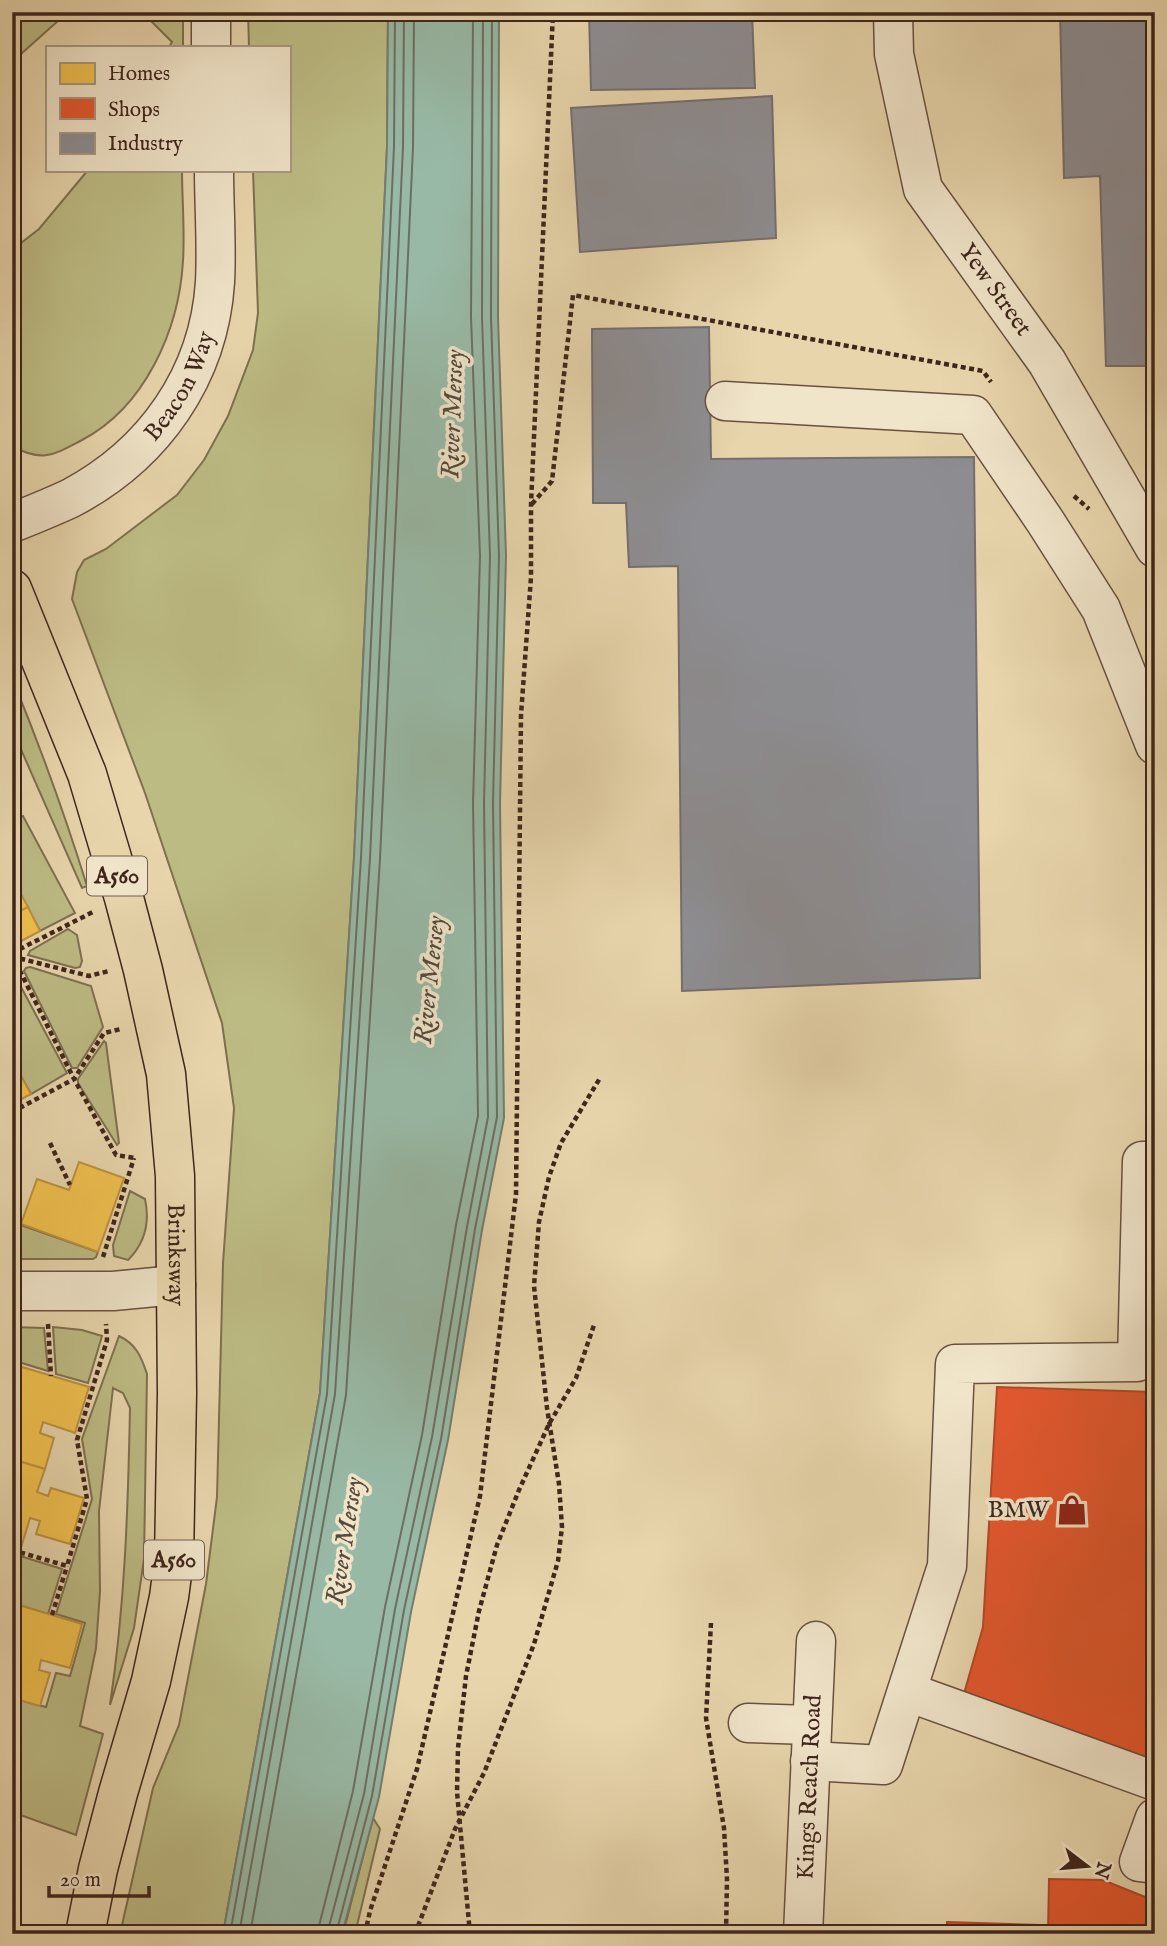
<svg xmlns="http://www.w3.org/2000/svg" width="1167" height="1946" font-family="'IM FELL English',serif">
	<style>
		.green { fill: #bdbb84; stroke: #7e7050; stroke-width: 2 }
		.water { fill: #98b9a6; stroke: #747e6f; stroke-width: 2 }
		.homes { fill: #f2c14e; stroke: #bc923f; stroke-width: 2 }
		.shops { fill: #e4572e; stroke: #b24829; stroke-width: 2 }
		.industry { fill: #8d8d92; stroke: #766e6f; stroke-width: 2 }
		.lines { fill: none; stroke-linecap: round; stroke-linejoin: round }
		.shore { stroke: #6c6f61; stroke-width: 2 }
		.minor-casing { stroke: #695140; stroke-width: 41 }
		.major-casing { stroke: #3f251c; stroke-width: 41 }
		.path { stroke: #3f251c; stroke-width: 4.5; stroke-dasharray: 5 3.5; stroke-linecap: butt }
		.minor { stroke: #f0e4c9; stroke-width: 38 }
		.major { stroke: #e8d5ac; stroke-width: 38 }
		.labels { text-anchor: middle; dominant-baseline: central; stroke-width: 7; stroke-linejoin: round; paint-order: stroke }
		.shield { fill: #f0e4c9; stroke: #745e50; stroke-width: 2 }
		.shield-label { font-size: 23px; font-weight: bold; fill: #3f251c }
		.street-label { font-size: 24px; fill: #3f251c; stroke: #f0e4c9 }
		.poi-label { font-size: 24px; fill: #3f251c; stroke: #f0e4c9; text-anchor: end }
		.water-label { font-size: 26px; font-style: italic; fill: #554a3e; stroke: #f0e4c9 }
	</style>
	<rect width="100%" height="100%" fill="#e8d5ac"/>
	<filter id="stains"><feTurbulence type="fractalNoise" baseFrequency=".00286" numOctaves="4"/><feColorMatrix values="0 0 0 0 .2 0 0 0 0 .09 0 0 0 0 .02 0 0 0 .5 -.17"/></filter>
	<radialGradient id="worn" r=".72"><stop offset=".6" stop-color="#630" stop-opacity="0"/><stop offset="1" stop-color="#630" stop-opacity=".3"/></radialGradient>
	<path class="green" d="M12 12H68L12 62Z
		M142 12H183V47H169L172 42Z
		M248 12H388L387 147 354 858 320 1393 223 1934H120L153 1788 179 1725 206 1584 217 1497 223 1263 234 1108 222 1023 145 793 72 599 77 572 84 560 106 549 177 495 204 460 228 416 253 350 258 313 253 170H289V47H249Z
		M88 170H182C182 200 185 231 183 261 179 330 145 407 82 440 53 455 43 463 12 446V250L39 229Z
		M12 678C40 746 65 815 87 886L82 888 12 729Z
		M12 794 19 808 14 811 19 818 23 816 75 913 40 931 12 878Z
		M68 929 77 935 82 961 80 967 75 968 28 955 30 951Z
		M30 967 91 986 103 1027 77 1068H72L24 971 26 968Z
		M12 970 67 1073 31 1094 12 1060Z
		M104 1041 106 1043 119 1143 117 1145 78 1083V1079Z
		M130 1191 145 1199C150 1222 145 1243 128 1260L114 1256 113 1245Z
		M12 1222 98 1252 96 1257 93 1259H21L12 1257Z
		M12 1327 44 1328 48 1371 12 1360 15 1352 12 1351Z
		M53 1327 82 1330 102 1336 88 1383 56 1374Z
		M119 1336C136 1344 141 1356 147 1374L144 1559 134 1628 110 1705C125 1605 128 1509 130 1408L123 1393 113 1388 99 1511 100 1591 96 1648 80 1726 103 1734 76 1835 12 1812V1698L46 1707 56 1673 70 1676 85 1623 56 1614 92 1499 82 1439Z
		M20 1556 62 1569 48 1614 12 1603V1580Z
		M373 1818 380 1829 355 1934H343Z"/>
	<path class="water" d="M388 12H499L498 317 506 556 500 803 504 1118 482 1230 448 1440 411 1612 379 1797 342 1934H223L320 1393 354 858 387 147Z"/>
	<path class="homes" d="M15 883 28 907 12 915V884Z
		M28 907 40 931 12 946V915Z
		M17 1069 31 1094 12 1104V1072Z
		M79 1162 124 1178 98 1252 21 1224 37 1179 69 1190Z
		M12 1364 89 1387 75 1433 43 1422 40 1433 54 1438 45 1469 12 1459V1425L16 1426 19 1416 12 1414Z
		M12 1459 45 1469 37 1492 48 1496 51 1488 84 1498 70 1544 36 1534 40 1521 30 1518 21 1548 12 1545Z
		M12 1603 82 1624 70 1668 41 1660 39 1670 50 1673 40 1706 12 1698V1662L16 1651 12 1650Z"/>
	<path class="shops" d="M1155 1373V1769L961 1704 983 1627 997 1387 1154 1392Z
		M1049 1879 1103 1880 1155 1901V1934H1048Z
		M947 1922 1039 1925V1934H947Z"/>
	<path class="industry" d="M589 12H752L755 88 591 90Z
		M1060 12H1155V366H1106L1100 176 1064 178Z
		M772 96 776 238 580 252 571 108Z
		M709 327 711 459 974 457 980 978 682 991 678 566 629 567 626 503H593L592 329Z"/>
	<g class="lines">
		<path class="shore" d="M230 1934 327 1394 361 858 394 147 395 12
			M239 1934 335 1394 370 858 403 147 404 12
			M250 1934 346 1395 380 859 413 148 414 12
			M317 1934 353 1791 385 1607 422 1435 456 1225 478 1116 473 803 480 556 471 317 473 12
			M327 1934 364 1794 395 1609 432 1437 467 1227 488 1117 484 803 490 556 482 317 483 12
			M336 1934 372 1796 404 1610 441 1439 475 1229 497 1117 493 803 499 556 491 317 492 12"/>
		<g class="minor-casing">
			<g id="minor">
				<path d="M211 12V47"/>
				<path id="s1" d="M893 12 894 54 923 189 1047 362 1155 548"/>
				<path d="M725 401 973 415 1045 521 1101 609 1155 745"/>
				<path id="s2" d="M12 523C32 515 52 507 71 498 154 454 209 376 215 282 217 245 214 207 214 170"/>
				<path d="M12 1291H113L176 1285"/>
				<path d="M908 1692 1155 1781"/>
				<path d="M748 1723 811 1725"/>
				<path d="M810 1761 883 1765 947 1566 955 1364 1137 1362 1142 1161H1155"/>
				<path d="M1155 1818 1139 1862 1155 1864"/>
				<path id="s3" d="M803 1934 816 1641"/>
			</g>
		</g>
		<g class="major-casing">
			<g id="major">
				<path id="s4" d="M12 589 87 774 124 898 143 970 166 1074 175 1176 177 1393 174 1560 169 1597 151 1681 118 1793 98 1869 85 1934"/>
			</g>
		</g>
		<path class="path" d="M1074 496 1089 509
			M532 504 552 481 573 295 983 371 991 382
			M12 953 93 912
			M13 954 22 959 89 976 109 971
			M12 955 74 1079 116 1155 135 1158
			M12 1112 74 1079 104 1033 121 1029
			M50 1143 70 1185
			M103 1257 134 1158
			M48 1324 51 1376
			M12 1420 17 1422
			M12 1550 67 1566 87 1499 77 1440 107 1340 106 1324
			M52 1615 67 1566
			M711 1623 706 1718 724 1828 727 1879 726 1934
			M365 1934 370 1911 417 1769 480 1496 516 1194 521 715 531 577V504L553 12
			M415 1934 455 1829 484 1773 534 1644 558 1561 562 1527 559 1484 547 1408 534 1286 539 1222 549 1177 561 1143 600 1078
			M470 1934 457 1792 458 1748 466 1676 479 1611 497 1545 519 1490 549 1424 576 1378 594 1325"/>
		<use href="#minor" class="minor"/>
		<use href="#major" class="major"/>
	</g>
	<defs>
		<g id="shop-bare" transform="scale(2.415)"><path d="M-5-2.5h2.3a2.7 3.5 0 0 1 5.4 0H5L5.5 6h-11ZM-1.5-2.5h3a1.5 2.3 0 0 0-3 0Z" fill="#8f2418" stroke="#f0e4c9" stroke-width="2.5" paint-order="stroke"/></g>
	</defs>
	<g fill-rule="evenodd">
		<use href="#shop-bare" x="1072" y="1510"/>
	</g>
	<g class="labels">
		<g class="shield">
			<rect x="87" y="856.5" width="60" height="39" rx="5"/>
			<rect x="144" y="1540.5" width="60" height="39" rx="5"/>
		</g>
		<g class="shield-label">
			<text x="117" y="876">A560</text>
			<text x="174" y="1560">A560</text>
		</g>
		<g class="street-label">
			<text stroke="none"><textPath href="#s1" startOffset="304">Yew Street</textPath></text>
			<text stroke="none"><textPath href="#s2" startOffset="224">Beacon Way</textPath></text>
			<text stroke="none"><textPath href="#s4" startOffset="691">Brinksway</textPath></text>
			<text stroke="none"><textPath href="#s3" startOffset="147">Kings Reach Road</textPath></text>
		</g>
		<g class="poi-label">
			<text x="1049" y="1510">BMW</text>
		</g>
		<g class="water-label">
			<text transform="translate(453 414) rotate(-88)">River Mersey</text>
			<text transform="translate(430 980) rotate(-84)">River Mersey</text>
			<text transform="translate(345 1541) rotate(-81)">River Mersey</text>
		</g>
	</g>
	<rect width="1167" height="1946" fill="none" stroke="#e8d5ac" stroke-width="42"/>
	<rect x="14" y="14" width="1139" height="1918" fill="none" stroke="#3f251c" stroke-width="3.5"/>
	<rect x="21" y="21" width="1125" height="1904" fill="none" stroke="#3f251c" stroke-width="2"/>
	<rect x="46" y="46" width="245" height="126" fill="#f0e4c9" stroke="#a99884" stroke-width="2"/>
	<rect x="60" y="63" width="35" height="21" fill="#f2c14e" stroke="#a99884" stroke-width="2"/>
	<text x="108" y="80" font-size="21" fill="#3f251c">Homes</text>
	<rect x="60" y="98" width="35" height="21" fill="#e4572e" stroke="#a99884" stroke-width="2"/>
	<text x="108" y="116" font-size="21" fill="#3f251c">Shops</text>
	<rect x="60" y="133" width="35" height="21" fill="#8d8d92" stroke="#a99884" stroke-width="2"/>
	<text x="108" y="150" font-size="21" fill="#3f251c">Industry</text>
	<g transform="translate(1087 1866) rotate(106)" stroke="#f0e4c9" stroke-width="5" paint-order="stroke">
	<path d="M0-5L12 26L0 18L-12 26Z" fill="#3f251c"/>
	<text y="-10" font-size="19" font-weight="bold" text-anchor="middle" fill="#3f251c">N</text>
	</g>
	<path d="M49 1886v10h100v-10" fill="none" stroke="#3f251c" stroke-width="3.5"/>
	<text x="60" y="1886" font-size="21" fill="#3f251c" stroke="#f0e4c9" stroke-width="5" paint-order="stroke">20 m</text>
	<rect width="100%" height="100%" filter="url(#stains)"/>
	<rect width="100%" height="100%" fill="url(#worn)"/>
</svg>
